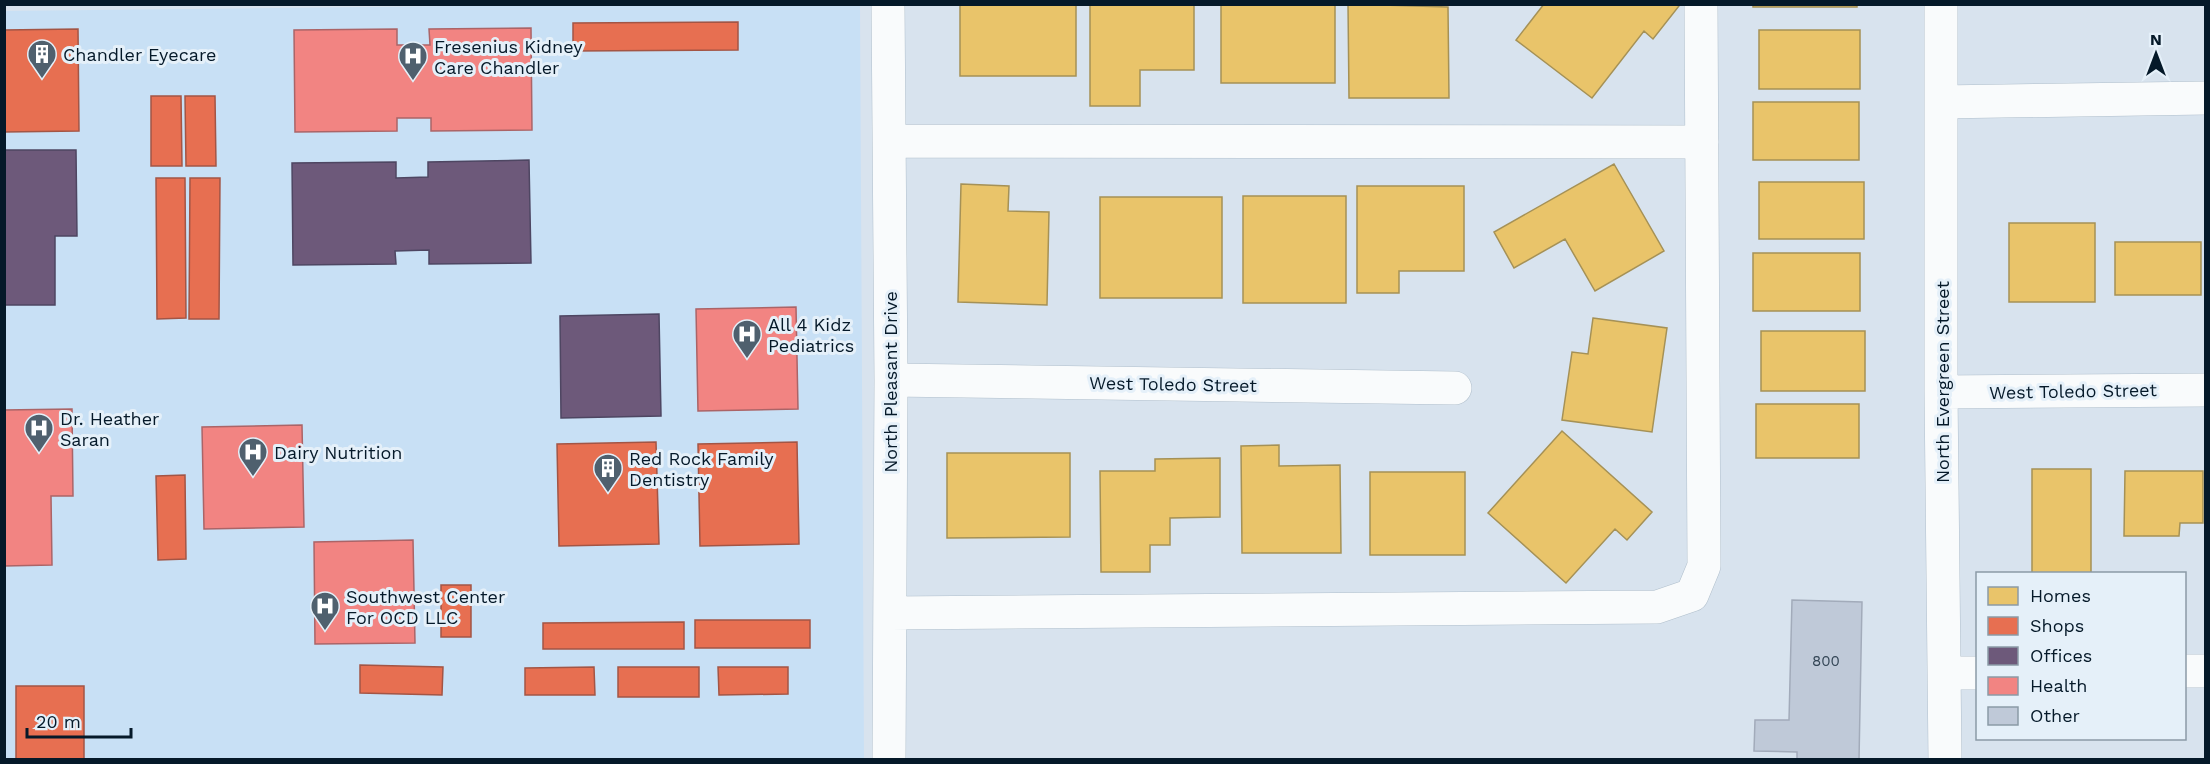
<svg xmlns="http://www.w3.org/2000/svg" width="2210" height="764" font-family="'Work Sans',sans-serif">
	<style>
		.built { fill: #c8e0f5 }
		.homes { fill: #e9c46a; stroke: #a59156; stroke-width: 1.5 }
		.shops { fill: #e76f51; stroke: #a35545; stroke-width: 1.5 }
		.offices { fill: #6d597a; stroke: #4e4662; stroke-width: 1.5 }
		.health { fill: #f28482; stroke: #ab6467; stroke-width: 1.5 }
		.building { fill: #bfc9d8; stroke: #a2abba; stroke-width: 1.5 }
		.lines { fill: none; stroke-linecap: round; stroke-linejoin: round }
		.minor-casing { stroke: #b0bfcc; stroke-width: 34 }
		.minor { stroke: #f9fbfc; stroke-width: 33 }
		.labels { text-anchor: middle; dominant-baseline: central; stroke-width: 6; stroke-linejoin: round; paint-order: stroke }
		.number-label { font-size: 15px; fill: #344656 }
		.poi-label { font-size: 18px; fill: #051929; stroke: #e5f0f9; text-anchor: start }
		.street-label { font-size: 18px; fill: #051929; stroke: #e5f0f9 }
	</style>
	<rect width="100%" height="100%" fill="#d8e3ee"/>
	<path class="built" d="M567 5H860L864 759H5L4 11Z"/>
	<path class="homes" d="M960 4H1076V76H960Z
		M1090 4H1194V70H1140V106H1090Z
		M1221 4H1335V83H1221Z
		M1348 4 1448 7 1449 98H1349Z
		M1544 4H1676L1679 6 1653 39 1644 31 1592 98 1516 40Z
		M1753 4H1857V7H1753Z
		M1759 30H1860V89H1759Z
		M1753 102H1859V160H1753Z
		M1614 164 1664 251 1595 291 1565 239 1514 268 1494 232Z
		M1759 182H1864V239H1759Z
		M961 184 1009 186 1008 211 1049 212 1047 305 958 302Z
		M1357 186H1464V271H1399V293H1357Z
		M1243 196H1346V303H1243Z
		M1100 197H1222V298H1100Z
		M2009 223H2095V302H2009Z
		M2115 242H2201V295H2115Z
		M1753 253H1860V311H1753Z
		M1593 318 1667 328 1652 432 1562 420 1572 352 1588 354Z
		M1761 331H1865V391H1761Z
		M1756 404H1859V458H1756Z
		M1562 431 1652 512 1627 540 1615 529 1566 583 1488 513Z
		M1279 445V466L1340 465 1341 553H1242L1241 446Z
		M947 453H1070V537L947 538Z
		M1220 458V517L1170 518V545H1150V572H1101L1100 471H1155V459Z
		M2032 469H2091V574H2032Z
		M2125 471H2203V523H2180L2179 536H2124Z
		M1370 472H1465V555H1370Z"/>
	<path class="shops" d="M738 22V50L573 51V23Z
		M78 29 79 131 4 132V30Z
		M151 96H181L182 166H151Z
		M185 96H215L216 166H186Z
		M156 178H185L186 318 157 319Z
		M190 178H220L219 319H189Z
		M656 442 659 544 559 546 557 444Z
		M797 442 799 544 700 546 698 444Z
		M185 475 186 559 158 560 156 476Z
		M441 585H471V637H441Z
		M695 620H810V648H695Z
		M684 622V649H543V623Z
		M360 665 443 667 442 695 360 693Z
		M594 667 595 695H525V668Z
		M618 667H699V697H618Z
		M718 667H788V694L719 695Z
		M16 686H84V760H16Z"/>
	<path class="offices" d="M4 150H76L77 236H55V305H4Z
		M529 160 531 263 429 264V250L395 251 396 264 293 265 292 163 396 162V178L428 177V162Z
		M659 314 661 416 561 418 560 316Z"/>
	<path class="health" d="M531 28 532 130 431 131V118H397V131L295 132 294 30 397 29V45H430L429 29Z
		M796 307 798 409 698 411 696 309Z
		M72 409 73 496H51L52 565 4 566V410Z
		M302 425 304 527 204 529 202 427Z
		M413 540 415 643 315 644 314 542Z"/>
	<path class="building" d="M1792 600 1862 602 1859 760H1797V752L1754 751 1755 720H1789Z"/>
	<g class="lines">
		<g class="minor-casing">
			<path id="minor" d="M888 4 891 380 889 760
				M1941 4V392L1945 760
				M1941 102 2206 98
				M889 141 1702 142
				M891 380 1455 388
				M1941 392 2206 390
				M890 613 1657 607 1692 595 1704 566 1701 4
				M2184 671H2206
				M1944 673H1978"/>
		</g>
		<use href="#minor" class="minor"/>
	</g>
	<defs>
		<g id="building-pin" transform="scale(1.5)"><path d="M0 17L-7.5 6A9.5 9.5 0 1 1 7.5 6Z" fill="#4f606e" stroke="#e5f0f9"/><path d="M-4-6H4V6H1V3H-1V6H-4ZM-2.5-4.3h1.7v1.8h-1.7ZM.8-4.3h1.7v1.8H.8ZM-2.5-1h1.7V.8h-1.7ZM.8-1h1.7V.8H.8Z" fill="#fff"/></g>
		<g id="hospital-pin" transform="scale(1.5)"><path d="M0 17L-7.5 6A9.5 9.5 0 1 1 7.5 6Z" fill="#4f606e" stroke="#e5f0f9"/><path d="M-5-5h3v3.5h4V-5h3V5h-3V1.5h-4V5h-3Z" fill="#fff"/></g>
	</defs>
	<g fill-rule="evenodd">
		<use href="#building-pin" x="42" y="54"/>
		<use href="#hospital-pin" x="413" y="56"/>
		<use href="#hospital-pin" x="747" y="334"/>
		<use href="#hospital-pin" x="39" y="428"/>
		<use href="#hospital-pin" x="253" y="452"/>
		<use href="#building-pin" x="608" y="468"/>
		<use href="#hospital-pin" x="325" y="606"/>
	</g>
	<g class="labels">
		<g class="number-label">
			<text x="1826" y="661">800</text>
		</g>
		<g class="poi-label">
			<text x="434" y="46">Fresenius Kidney<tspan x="434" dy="21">Care Chandler</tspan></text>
			<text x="63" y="54">Chandler Eyecare</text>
			<text x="768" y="324">All 4 Kidz<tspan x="768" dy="21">Pediatrics</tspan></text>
			<text x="60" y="418">Dr. Heather<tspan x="60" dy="21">Saran</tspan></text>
			<text x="274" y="452">Dairy Nutrition</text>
			<text x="629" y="458">Red Rock Family<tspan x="629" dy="21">Dentistry</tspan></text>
			<text x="346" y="596">Southwest Center<tspan x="346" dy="21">For OCD LLC</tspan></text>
		</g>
		<g class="street-label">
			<text transform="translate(890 382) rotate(-90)">North Pleasant Drive</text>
			<text transform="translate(1942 382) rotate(-90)">North Evergreen Street</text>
			<text transform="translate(1173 384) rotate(1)">West Toledo Street</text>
			<text transform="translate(2073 391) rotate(-1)">West Toledo Street</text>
		</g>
	</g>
	<rect width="2210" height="764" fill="none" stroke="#051929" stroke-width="12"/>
	<rect x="1976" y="572" width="210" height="168" fill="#e5f0f9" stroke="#8b9aa6" stroke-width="1.5"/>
	<rect x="1988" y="587" width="30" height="18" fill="#e9c46a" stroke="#8b9aa6" stroke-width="1.5"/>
	<text x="2030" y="602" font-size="18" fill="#051929">Homes</text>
	<rect x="1988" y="617" width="30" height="18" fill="#e76f51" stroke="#8b9aa6" stroke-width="1.5"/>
	<text x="2030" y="632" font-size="18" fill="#051929">Shops</text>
	<rect x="1988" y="647" width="30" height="18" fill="#6d597a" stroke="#8b9aa6" stroke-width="1.5"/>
	<text x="2030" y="662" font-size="18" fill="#051929">Offices</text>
	<rect x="1988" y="677" width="30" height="18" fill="#f28482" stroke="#8b9aa6" stroke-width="1.5"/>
	<text x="2030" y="692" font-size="18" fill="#051929">Health</text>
	<rect x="1988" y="707" width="30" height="18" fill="#bfc9d8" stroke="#8b9aa6" stroke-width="1.5"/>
	<text x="2030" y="722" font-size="18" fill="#051929">Other</text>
	<g transform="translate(2156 54)" stroke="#e5f0f9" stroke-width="4.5" paint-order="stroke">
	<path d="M0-4.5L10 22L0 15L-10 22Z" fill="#051929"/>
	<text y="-9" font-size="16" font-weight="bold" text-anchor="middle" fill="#051929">N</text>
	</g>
	<path d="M27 728v9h104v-9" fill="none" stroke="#051929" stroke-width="3"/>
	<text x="36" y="728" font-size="18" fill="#051929" stroke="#e5f0f9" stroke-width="4.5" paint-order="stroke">20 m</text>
</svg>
